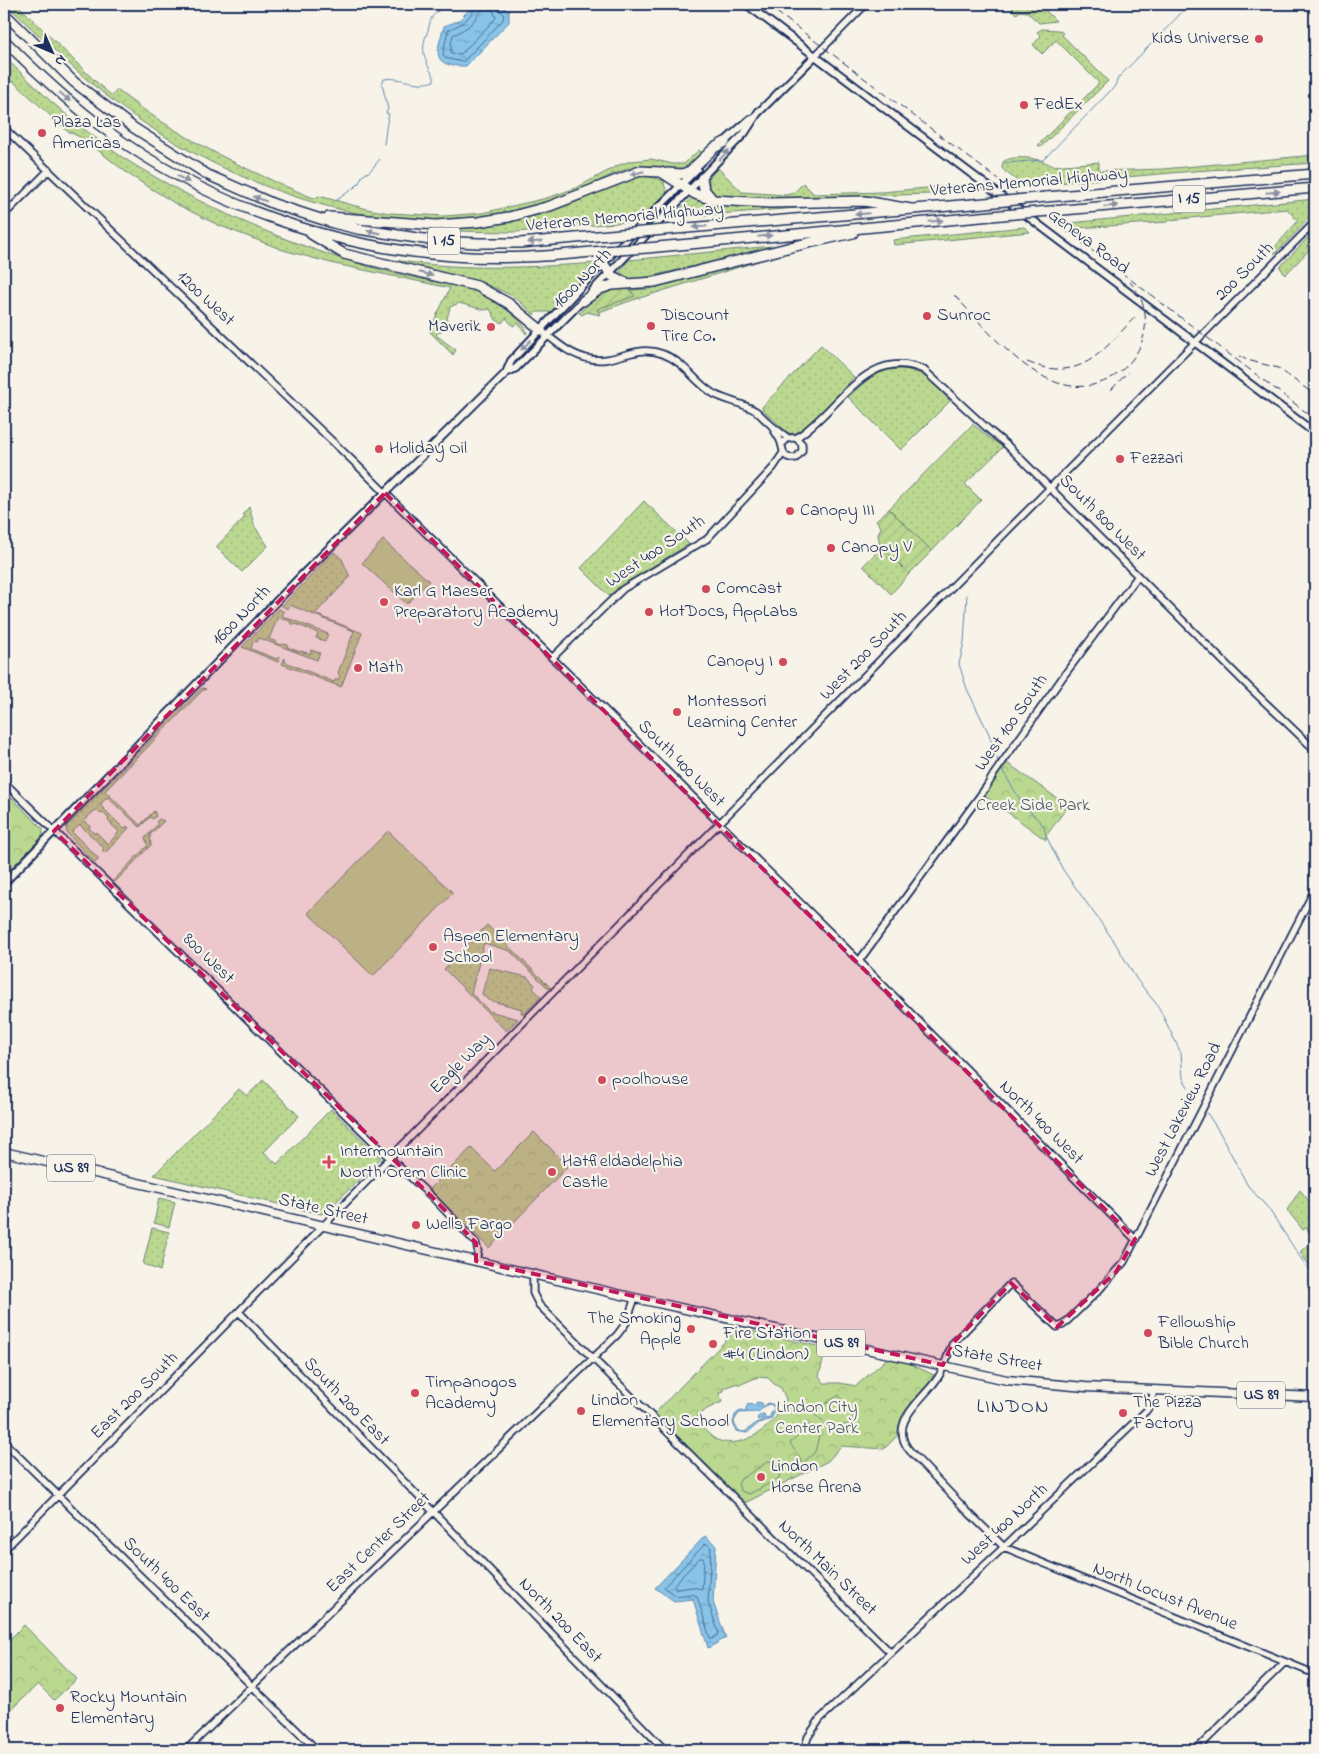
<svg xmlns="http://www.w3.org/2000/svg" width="1319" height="1754" font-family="'Indie Flower',sans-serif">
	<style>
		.grass { fill: url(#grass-dots); stroke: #6b8477; fill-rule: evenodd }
		.park { fill: url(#park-crowns); stroke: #6b8477; fill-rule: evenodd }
		.garden { fill: url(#garden-furrows); stroke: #6b8477 }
		.pitch { fill: #bbd890; stroke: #6b8477 }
		.water { fill: url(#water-ripples); stroke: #5d88b1; fill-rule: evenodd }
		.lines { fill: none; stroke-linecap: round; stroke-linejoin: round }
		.shore { stroke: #476b95; stroke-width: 1 }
		.stream { stroke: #5d88b1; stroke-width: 1 }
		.tertiary-casing { stroke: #1b2f5e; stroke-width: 9 }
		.secondary-casing { stroke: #1b2f5e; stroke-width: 10 }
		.primary-casing { stroke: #1b2f5e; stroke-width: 11 }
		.motorway-casing { stroke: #1b2f5e; stroke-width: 12 }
		.tertiary { stroke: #f7f3e8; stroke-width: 5.5 }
		.secondary { stroke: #f7f3e8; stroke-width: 6 }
		.primary { stroke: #f7f3e8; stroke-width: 8 }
		.motorway { stroke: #f7f3e8; stroke-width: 9 }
		.rail { stroke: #1b2f5e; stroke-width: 1; stroke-dasharray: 8 4; stroke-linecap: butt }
		.motorway-bridge-casing { stroke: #1b2f5e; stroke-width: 12; stroke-linecap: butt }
		.motorway-bridge { stroke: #f7f3e8; stroke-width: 9 }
		.oneway { fill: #8991a3 }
		.marked { fill: #c2185b; fill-opacity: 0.2; stroke: #c2185b; stroke-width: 4; stroke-dasharray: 10 6; stroke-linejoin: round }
		.poi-dot { fill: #d1495b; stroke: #f7f3e8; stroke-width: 2 }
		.labels { text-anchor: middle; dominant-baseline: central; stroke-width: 4.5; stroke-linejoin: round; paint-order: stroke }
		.shield { fill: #f7f3e8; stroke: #5d6a87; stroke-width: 1 }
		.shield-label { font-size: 16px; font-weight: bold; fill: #1b2f5e }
		.poi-label { font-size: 18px; fill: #1b2f5e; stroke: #f7f3e8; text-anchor: start }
		.street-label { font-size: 18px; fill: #1b2f5e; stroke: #f7f3e8 }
		.park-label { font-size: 18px; fill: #43596a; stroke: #f7f3e8 }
		.quarter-label { font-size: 20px; letter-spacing: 1px; fill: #1b2f5e; stroke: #f7f3e8 }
	</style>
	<defs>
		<pattern id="grass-dots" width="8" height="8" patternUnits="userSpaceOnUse" patternTransform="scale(1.25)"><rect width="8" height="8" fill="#bbd890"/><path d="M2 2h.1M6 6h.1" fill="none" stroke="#a0ba7f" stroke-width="1.8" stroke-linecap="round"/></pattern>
		<pattern id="park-crowns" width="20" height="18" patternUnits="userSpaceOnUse" patternTransform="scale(1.25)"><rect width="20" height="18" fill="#bbd890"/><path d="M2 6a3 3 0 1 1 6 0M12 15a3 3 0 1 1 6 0" fill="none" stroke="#a0ba7f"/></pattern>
		<pattern id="garden-furrows" width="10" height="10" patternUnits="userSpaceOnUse" patternTransform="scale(1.25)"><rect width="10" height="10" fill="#bbd890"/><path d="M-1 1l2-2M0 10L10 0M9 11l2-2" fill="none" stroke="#a0ba7f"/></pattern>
		<pattern id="water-ripples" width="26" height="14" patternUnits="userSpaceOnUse" patternTransform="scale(1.25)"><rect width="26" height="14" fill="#89c4e8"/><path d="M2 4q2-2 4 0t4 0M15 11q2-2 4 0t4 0" fill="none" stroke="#6fa0bf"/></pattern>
	</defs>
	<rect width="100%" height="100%" fill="#f7f3e8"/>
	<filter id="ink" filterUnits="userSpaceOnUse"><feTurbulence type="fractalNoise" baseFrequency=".02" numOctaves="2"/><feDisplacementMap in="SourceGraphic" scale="10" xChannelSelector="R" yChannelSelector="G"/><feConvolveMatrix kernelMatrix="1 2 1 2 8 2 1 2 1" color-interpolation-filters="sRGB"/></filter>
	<g filter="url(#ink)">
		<path class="grass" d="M6 4H17L94 80 112 96 117 90C176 136 243 169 311 197L315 198 319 196 367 209 390 213 445 216 482 213 547 198 576 188 619 165 631 161 651 159 673 164H684L699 150 703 154 690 167 680 168 676 172C665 170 656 165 643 166 619 168 595 184 573 193 547 203 520 209 493 215 369 241 213 177 116 103 76 73 42 38 6 4Z
			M1017 4H1039L1056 21 1039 23 1027 12 1021 11 1016 14 1012 9Z
			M1042 29 1058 30 1063 33 1062 35 1108 81 1041 147 1038 145 1099 83 1056 40 1042 54 1033 45 1041 36 1037 32Z
			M4 57C24 75 42 94 62 111 80 127 100 141 119 155 143 171 169 185 194 198 280 242 371 273 466 287 481 292 525 318 527 333L526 334 518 323 513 326 506 318 502 323 496 320 490 309 484 310 459 303 450 307 445 327 440 333 438 332 436 335 456 350 453 355 429 331 450 288 335 264 283 250 218 225 176 204 131 176 82 138 67 131 13 81 6 87 4 86Z
			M1315 155V163L1194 171 1023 186C1017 179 1006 174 1002 168L1003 162C1012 154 1043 158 1052 166L1099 162V171L1163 169Z
			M718 168 742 192 786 195 794 193 803 183 814 194 882 192 971 184 980 190 932 194 762 199 760 197 715 195 709 188V178Z
			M647 176 665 181 664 184 667 192 638 221 516 232 448 231 449 228C489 225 531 220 569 205 593 196 621 178 647 176Z
			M1315 199V213L1275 254 1274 248 1298 221 1287 209 1168 220V222L1078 228 1070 223Z
			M709 204 738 206 811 205 812 207 678 217 681 214 685 213 691 208 696 207 699 210 708 208Z
			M1024 227 1030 232 894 245 893 240Z
			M1315 230V244L1285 275 1280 267Z
			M782 245 644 278C635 279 624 281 619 272L629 260Z
			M382 258C454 271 526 268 597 263L552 312H536L534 315C528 310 523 304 517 299 482 277 422 270 382 261Z
			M765 259 630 301 599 312 597 309 634 296 630 290 648 289Z
			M821 345 854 377 811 424 797 434 788 433 763 410 762 407Z
			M887 369C919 366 930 379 950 401L901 450 848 397 873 375Z
			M973 424 987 436 1003 447 965 484 981 500 932 551 889 509Z
			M644 501 689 544 621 586 609 596 581 568Z
			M249 507 255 527 268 546 242 572 216 547 245 517 243 514Z
			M880 545 909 574 891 594 863 566 879 550Z
			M334 552 342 559 350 577 315 614 362 633 341 687 282 664 285 658V662L334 682 336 679 338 680 340 676 338 673 354 631 290 605 288 609 282 606Z
			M279 609 284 612 282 616 328 634 325 641 316 638 318 633 296 624 295 625 291 623V622L285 619 283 620V619L278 617 269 639 274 641 275 640 276 643 282 645 283 644 288 645 287 647 300 652 301 651 310 654 311 650 320 653 317 660 259 638 257 642 253 641 251 649 277 659 280 656 278 662 242 647Z
			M202 688 206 689 202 691 105 791 140 825 154 811 156 816 153 819 150 817 140 827 107 797 100 805 124 829 127 826 129 828 105 853 102 850 104 848 80 825 72 832 99 859 95 863 67 833 66 827ZM96 810 101 814 103 813 109 819 108 821 119 832 108 844 96 832 95 834 89 828 90 826 85 821 88 818 87 817Z
			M159 819 164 821 150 835 151 845 115 882 113 881 148 845 145 838 158 824 156 822Z
			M487 925 551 988 549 989 510 951 484 943 471 993 489 1011 518 1019 506 1031 444 969Z
			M489 968 527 977 535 985 533 988 541 997 523 1015 521 1012 522 1009 488 1000 482 994Z
			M263 1080 299 1116 264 1152 277 1164 331 1109 381 1158 326 1212 321 1214 154 1175 239 1089 247 1096Z
			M1300 1190 1315 1208V1274L1300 1252 1314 1239 1306 1228 1303 1230 1287 1210Z
			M159 1198 175 1202 169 1227 154 1223Z
			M152 1228 169 1232 160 1271 143 1264Z"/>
		<path class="park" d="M1003 760 1068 806 1046 836V840L981 793Z
			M4 790 43 829V834L41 838 10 869 4 862Z
			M534 1132 568 1166 489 1248 430 1189 471 1148 495 1171Z
			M738 1328 826 1348 819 1376 824 1383H840L856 1386 891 1355 934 1375 924 1391 905 1413 902 1421 901 1432 884 1449 841 1446 828 1461 741 1505 651 1417ZM758 1377 768 1378 774 1384 781 1388 786 1399C777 1424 745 1451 717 1440 709 1436 701 1425 693 1420L707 1409 722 1402 719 1393 724 1391 723 1388 738 1383 739 1385Z
			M24 1625 77 1679 54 1700 38 1684 4 1716V1645Z"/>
		<path class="garden" d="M693 197 709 204 707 209 701 211 693 207 687 213 681 214 678 217 670 218Z
			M618 288 630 290 635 296 597 309 600 315 587 312 582 315 579 313C593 300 599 292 618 288Z
			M889 509 932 551 909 574 880 545 878 535 881 527 876 520Z"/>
		<path class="pitch" d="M383 540 429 581 407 604 362 563Z
			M388 831 453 893 373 976 308 913Z
			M839 1395 855 1421C839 1430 824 1427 813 1412Z
			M811 1425 819 1436 815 1452 803 1463 790 1443Z
			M769 1461C776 1462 780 1468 780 1475L778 1479 749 1494 741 1491 738 1484 741 1479Z"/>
		<path class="water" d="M475 4H500L509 12V22L466 66C431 67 436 53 444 26L458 21Z
			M757 1402 762 1403 763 1407 768 1403 774 1405 776 1410 771 1419 759 1423 747 1433 736 1431 733 1423 735 1415 740 1411H747L746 1408 748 1404 754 1405ZM768 1404 772 1405 774 1408 769 1418 765 1419 764 1414H761L757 1418 758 1420 762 1418 763 1420 756 1423 745 1432C738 1432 735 1427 734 1421L739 1413 758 1412Z
			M705 1536 716 1545 713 1602 726 1638 708 1648 693 1599 674 1601 655 1588Z"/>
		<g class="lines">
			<path class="shore" d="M477 4C477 9 474 9 471 14 463 25 460 24 448 30L443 54 445 58 458 61H464L503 20 504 14 498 9 497 4
				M484 4C483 11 480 12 476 18 468 28 465 29 453 35L451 43V53L461 54 496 18 491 4
				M707 1544 711 1548 708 1602 719 1634 712 1639 710 1638 697 1596 692 1594 675 1596 664 1587 704 1545Z
				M700 1558H703L704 1560 702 1589 692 1587 677 1589 675 1588 674 1585Z"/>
			<path class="stream" d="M384 144C386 133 386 124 389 114L386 113 388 109 382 84 384 79C401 76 416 88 434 81V77C426 63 420 51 426 36 433 18 426 20 444 6H448L450 4
				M1005 163 1043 160 1115 86 1118 78 1190 4
				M337 200 355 187 359 183 362 176 370 171 380 159
				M967 595 964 642 959 664 967 689 989 734 998 762
				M1001 768 1022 803 1044 826 1046 836 1063 870 1114 941 1137 980 1158 1006 1181 1053 1183 1078 1188 1087
				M1207 1113 1220 1133 1248 1186 1268 1208 1304 1263 1315 1276"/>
			<g class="tertiary-casing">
				<path id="tertiary" d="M815 56 866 4
					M4 128 354 462 859 961 1135 1239
					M4 215 49 170
					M541 330C560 346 581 364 608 359 629 355 641 346 663 354 685 362 695 383 714 394 727 401 743 403 756 411 761 415 765 420 770 424 775 429 782 433 788 438
					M773 428C775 433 780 438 781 443 784 452 782 459 796 458L802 451V444L796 438H788L782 444
					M796 438C838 412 866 345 924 370L989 430 1007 445 1249 687 1315 750
					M552 658 623 589 707 539 773 468 783 453
					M4 782 394 1162 433 1198 476 1243 478 1251 476 1261
					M1315 889 1124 1262 1099 1290 1063 1325 1057 1327 1011 1283 953 1343C947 1354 945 1368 937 1379 923 1400 886 1423 910 1451L967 1511 1004 1547 1315 1674
					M859 961 987 786 994 774 1065 674 1138 576
					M533 1273V1293L539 1305 891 1653
					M239 1312 665 1750
					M4 1442 317 1750
					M4 1550 1009 529 1315 222
					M186 1750 617 1335 626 1323 635 1298
					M804 1750 808 1737 820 1719 1004 1547 1146 1411 1150 1406 1154 1390
					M1196 1750 1285 1662"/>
			</g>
			<g class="secondary-casing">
				<path id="secondary" d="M746 4 1315 433
					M758 113 815 56
					M722 144 750 119
					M592 291 734 144 744 134 759 111
					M506 373 511 361 603 263 697 169
					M4 883 302 575 506 373 516 368 585 298"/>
			</g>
			<g class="primary-casing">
				<path id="primary" d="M4 1152 635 1298 1007 1380 1085 1387 1315 1397"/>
			</g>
			<g class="motorway-casing">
				<path id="motorway" d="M4 13 74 82 134 128 208 175 274 204 333 223 358 229 437 241 478 243H520L620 234
					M4 40C36 72 69 103 106 130 207 204 328 247 453 256 503 260 553 256 603 251
					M667 173 683 174 690 171 714 148 725 142
					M702 178 704 189 713 200
					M1046 197 1315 174
					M1063 210 1315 188
					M329 217 436 225 478 222 509 217 550 206 640 171 661 172 695 194 713 200 770 203 864 201 911 209
					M664 230 985 203
					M311 234 344 254 477 286 508 303 541 330
					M647 248 1002 215
					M603 263 612 276 625 282
					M583 301 600 289 612 285 655 282 791 247 853 233"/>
			</g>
			<use href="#tertiary" class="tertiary"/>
			<use href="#secondary" class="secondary"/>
			<use href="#primary" class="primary"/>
			<use href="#motorway" class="motorway"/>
			<path class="rail" d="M766 4 1315 419
				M954 295C984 326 1017 369 1058 383 1119 403 1173 331 1130 282
				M1239 356 1247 360 1278 368 1315 395
				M1027 362C1082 384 1102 351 1136 316
				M1111 390 1128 372"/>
			<g class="motorway-bridge-casing">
				<path id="motorway-bridge" d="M985 203 1046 197
					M1002 215 1063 210
					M620 234 664 230
					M603 251 647 248"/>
			</g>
			<use href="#motorway-bridge" class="motorway-bridge"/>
		</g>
		<defs><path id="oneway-solid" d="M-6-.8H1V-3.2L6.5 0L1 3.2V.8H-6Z" transform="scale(1.25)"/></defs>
		<g class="oneway">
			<use href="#oneway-solid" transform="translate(65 97) rotate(41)"/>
			<use href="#oneway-solid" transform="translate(724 155) rotate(-47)"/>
			<use href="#oneway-solid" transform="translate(637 173) rotate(167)"/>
			<use href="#oneway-solid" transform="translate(183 179) rotate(28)"/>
			<use href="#oneway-solid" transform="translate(1273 192) rotate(-5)"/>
			<use href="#oneway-solid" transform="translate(260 199) rotate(-159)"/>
			<use href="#oneway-solid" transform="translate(1111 206) rotate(-5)"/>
			<use href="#oneway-solid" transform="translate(862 214) rotate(175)"/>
			<use href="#oneway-solid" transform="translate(936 221) rotate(-5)"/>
			<use href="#oneway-solid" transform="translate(700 227) rotate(175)"/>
			<use href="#oneway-solid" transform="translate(374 232) rotate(-169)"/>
			<use href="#oneway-solid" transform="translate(765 236) rotate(-6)"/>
			<use href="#oneway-solid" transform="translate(535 242) rotate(176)"/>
			<use href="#oneway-solid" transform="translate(426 274) rotate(13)"/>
			<use href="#oneway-solid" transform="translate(526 345) rotate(134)"/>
		</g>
	</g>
	<path class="marked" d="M385 493 1135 1239 1116 1272 1057 1327 1011 1283 953 1343 943 1365 476 1261V1243L433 1198 54 831Z"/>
	<g class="poi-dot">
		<circle cx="1259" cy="39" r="5"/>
		<circle cx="1024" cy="105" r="5"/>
		<circle cx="42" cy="133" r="5"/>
		<circle cx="927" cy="316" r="5"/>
		<circle cx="651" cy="326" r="5"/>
		<circle cx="491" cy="327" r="5"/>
		<circle cx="379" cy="449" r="5"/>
		<circle cx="1120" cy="459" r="5"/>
		<circle cx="790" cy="511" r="5"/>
		<circle cx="831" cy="548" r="5"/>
		<circle cx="706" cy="589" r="5"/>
		<circle cx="384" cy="602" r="5"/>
		<circle cx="649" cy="612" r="5"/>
		<circle cx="783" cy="662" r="5"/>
		<circle cx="358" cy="668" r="5"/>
		<circle cx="677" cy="712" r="5"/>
		<circle cx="433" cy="947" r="5"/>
		<circle cx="602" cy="1080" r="5"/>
		<path d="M326.5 1154.5h5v5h5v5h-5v5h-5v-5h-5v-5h5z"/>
		<circle cx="552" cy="1172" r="5"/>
		<circle cx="416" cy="1225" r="5"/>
		<circle cx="691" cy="1329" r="5"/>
		<circle cx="1148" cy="1333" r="5"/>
		<circle cx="713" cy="1344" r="5"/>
		<circle cx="415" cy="1393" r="5"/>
		<circle cx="581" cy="1411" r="5"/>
		<circle cx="1123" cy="1413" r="5"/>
		<circle cx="761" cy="1477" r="5"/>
		<circle cx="60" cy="1708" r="5"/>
	</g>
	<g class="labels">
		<g class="shield">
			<rect x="1173" y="185.5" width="32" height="27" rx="4"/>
			<rect x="428" y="227.5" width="32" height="27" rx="4"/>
			<rect x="47" y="1154.5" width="48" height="27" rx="4"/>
			<rect x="817" y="1329.5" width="48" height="27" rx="4"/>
			<rect x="1237" y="1381.5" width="48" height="27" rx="4"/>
		</g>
		<g class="shield-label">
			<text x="1189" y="199">I 15</text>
			<text x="444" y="241">I 15</text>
			<text x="71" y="1168">US 89</text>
			<text x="841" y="1343">US 89</text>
			<text x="1261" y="1395">US 89</text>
		</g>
		<g class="poi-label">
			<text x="1249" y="39" text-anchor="end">Kids Universe</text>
			<text x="1034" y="105">FedEx</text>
			<text x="52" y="123">Plaza Las<tspan x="52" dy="21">Americas</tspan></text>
			<text x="661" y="316">Discount<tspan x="661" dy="21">Tire Co.</tspan></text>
			<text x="937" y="316">Sunroc</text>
			<text x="481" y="327" text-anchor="end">Maverik</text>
			<text x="389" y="449">Holiday Oil</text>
			<text x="1130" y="459">Fezzari</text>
			<text x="800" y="511">Canopy III</text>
			<text x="841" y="548">Canopy V</text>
			<text x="716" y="589">Comcast</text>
			<text x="394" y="592">Karl G Maeser<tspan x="394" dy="21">Preparatory Academy</tspan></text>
			<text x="659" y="612">HotDocs, AppLabs</text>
			<text x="773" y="662" text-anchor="end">Canopy I</text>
			<text x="368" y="668">Math</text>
			<text x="687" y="702">Montessori<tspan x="687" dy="21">Learning Center</tspan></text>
			<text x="443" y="937">Aspen Elementary<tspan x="443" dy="21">School</tspan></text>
			<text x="612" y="1080">poolhouse</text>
			<text x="340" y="1152">Intermountain<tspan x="340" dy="21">North Orem Clinic</tspan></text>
			<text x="562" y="1162">Hatfieldadelphia<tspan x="562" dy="21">Castle</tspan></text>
			<text x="426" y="1225">Wells Fargo</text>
			<text x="681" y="1319" text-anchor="end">The Smoking<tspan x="681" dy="21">Apple</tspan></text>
			<text x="1158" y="1323">Fellowship<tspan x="1158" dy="21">Bible Church</tspan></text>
			<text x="723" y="1334">Fire Station<tspan x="723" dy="21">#4 (Lindon)</tspan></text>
			<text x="425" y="1383">Timpanogos<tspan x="425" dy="21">Academy</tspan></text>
			<text x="591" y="1401">Lindon<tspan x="591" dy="21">Elementary School</tspan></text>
			<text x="1133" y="1403">The Pizza<tspan x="1133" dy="21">Factory</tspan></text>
			<text x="771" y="1467">Lindon<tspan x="771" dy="21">Horse Arena</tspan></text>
			<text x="70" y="1698">Rocky Mountain<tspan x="70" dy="21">Elementary</tspan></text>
		</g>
		<g class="street-label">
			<text transform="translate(1029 183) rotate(-5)">Veterans Memorial Highway</text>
			<text transform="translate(625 218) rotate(-5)">Veterans Memorial Highway</text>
			<text transform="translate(1088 242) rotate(37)">Geneva Road</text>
			<text transform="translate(1245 272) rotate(-45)">200 South</text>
			<text transform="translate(583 279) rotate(-46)">1600 North</text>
			<text transform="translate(205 299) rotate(43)">1200 West</text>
			<text transform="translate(1102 518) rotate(45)">South 800 West</text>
			<text transform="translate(656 552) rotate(-34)">West 400 South</text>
			<text transform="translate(242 616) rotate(-46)">1600 North</text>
			<text transform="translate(864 656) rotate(-46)">West 200 South</text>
			<text transform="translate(1012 723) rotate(-55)">West 100 South</text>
			<text transform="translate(681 764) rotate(45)">South 400 West</text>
			<text transform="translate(208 959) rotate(44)">800 West</text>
			<text transform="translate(461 1064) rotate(-45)">Eagle Way</text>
			<text transform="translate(1184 1110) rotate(-63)">West Lakeview Road</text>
			<text transform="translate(1041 1123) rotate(45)">North 400 West</text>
			<text transform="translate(323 1210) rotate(13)">State Street</text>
			<text transform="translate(997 1359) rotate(10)">State Street</text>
			<text transform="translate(135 1396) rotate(-45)">East 200 South</text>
			<text transform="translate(346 1402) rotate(46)">South 200 East</text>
			<text transform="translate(1005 1525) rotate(-43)">West 400 North</text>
			<text transform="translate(379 1543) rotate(-44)">East Center Street</text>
			<text transform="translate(827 1568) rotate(44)">North Main Street</text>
			<text transform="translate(166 1580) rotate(44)">South 400 East</text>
			<text transform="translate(1165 1597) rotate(22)">North Locust Avenue</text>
			<text transform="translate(560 1621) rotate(46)">North 200 East</text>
		</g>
		<g class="park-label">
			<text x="1033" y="806">Creek Side Park</text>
			<text x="817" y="1408">Lindon City<tspan x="817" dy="21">Center Park</tspan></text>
		</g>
		<g class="quarter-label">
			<text x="1013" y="1407">LINDON</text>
		</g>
	</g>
	<rect width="1319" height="1754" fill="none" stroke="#f7f3e8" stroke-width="20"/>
	<rect x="10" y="10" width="1299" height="1734" fill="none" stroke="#1b2f5e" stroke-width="2" filter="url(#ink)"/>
	<g transform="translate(52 52) rotate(135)" stroke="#f7f3e8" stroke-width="4" paint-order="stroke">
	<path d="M0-4L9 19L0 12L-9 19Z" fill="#1b2f5e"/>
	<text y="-8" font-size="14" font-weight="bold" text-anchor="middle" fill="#1b2f5e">N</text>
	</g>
</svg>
